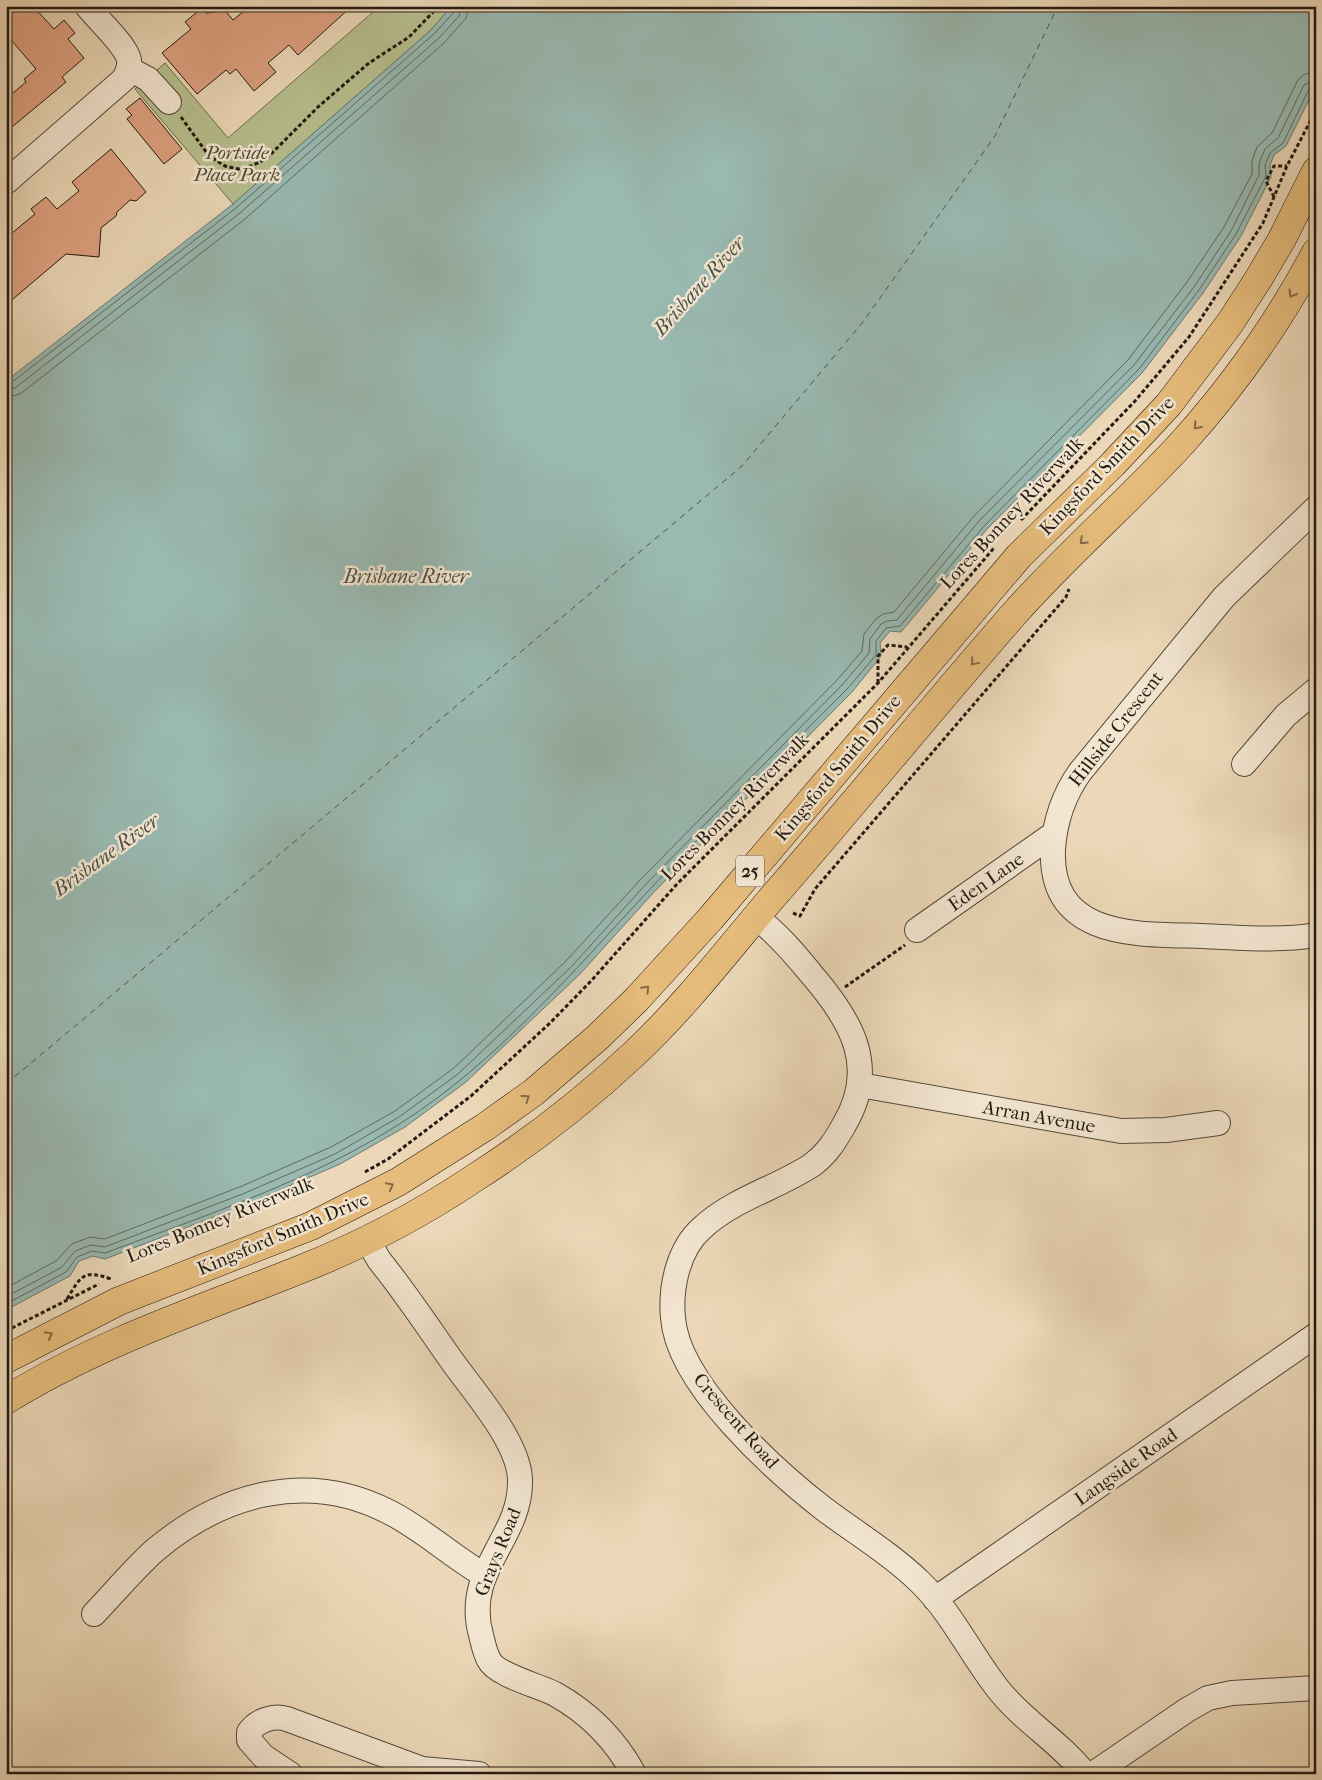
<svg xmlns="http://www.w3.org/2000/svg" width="1322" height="1780" font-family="'IM FELL French Canon',serif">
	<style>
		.green { fill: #b7bf8f; stroke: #6c6c50 }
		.water { fill: #99b9b1; stroke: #697971 }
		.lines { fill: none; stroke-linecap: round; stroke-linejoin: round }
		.shore { stroke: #5e6a61; stroke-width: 1 }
		.ferry { stroke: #4c5249; stroke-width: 1; stroke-dasharray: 6 5; stroke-linecap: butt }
		.building { fill: #dea180; stroke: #221a11 }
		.minor-casing { stroke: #544a3b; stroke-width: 26 }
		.highway-casing { stroke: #221a11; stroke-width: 29 }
		.path { stroke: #221a11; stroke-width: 3; stroke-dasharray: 4 2.5; stroke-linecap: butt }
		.minor { stroke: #f3e6d1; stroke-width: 24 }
		.highway { stroke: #e6bc7c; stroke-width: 28 }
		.oneway { stroke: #846b46 }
		.labels { text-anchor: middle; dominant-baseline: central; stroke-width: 5; stroke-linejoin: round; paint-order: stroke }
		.shield { fill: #f3e6d1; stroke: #61574b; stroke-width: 1 }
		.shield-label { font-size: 18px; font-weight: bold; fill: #221a11 }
		.park-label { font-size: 19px; font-style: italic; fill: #4f4c37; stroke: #f3e6d1 }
		.street-label { font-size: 19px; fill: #221a11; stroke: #f3e6d1 }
		.water-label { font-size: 20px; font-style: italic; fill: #4c5249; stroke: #f3e6d1 }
	</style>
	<rect width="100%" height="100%" fill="#ecd8b8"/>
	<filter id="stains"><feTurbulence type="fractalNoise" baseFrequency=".004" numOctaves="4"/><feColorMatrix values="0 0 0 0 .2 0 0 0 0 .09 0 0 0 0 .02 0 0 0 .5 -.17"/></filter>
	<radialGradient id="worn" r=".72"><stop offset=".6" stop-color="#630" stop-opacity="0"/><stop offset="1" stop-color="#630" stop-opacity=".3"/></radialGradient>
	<path class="green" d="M380 6H452L431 30 233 204 135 89 165 63 228 138Z"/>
	<path class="water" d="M452 6H1316V86L1286 146 1274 155 1270 165 1271 177 1241 236 1203 293 1142 373 987 529 901 632 890 631 880 643 881 656 852 692 654 892 580 974 466 1082 405 1127 340 1164 250 1203 105 1259 93 1256 79 1261 70 1276 6 1310V381L233 204 431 30Z"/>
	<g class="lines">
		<path class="shore" d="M6 384 11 383 236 208 435 33 454 12 456 6
			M6 391 15 388 240 213 439 38 459 16 462 6
			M6 398 20 394 245 219 444 43 466 18 469 6
			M6 1288 56 1261 72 1244 90 1237 105 1239 242 1186 331 1147 395 1111 454 1068 566 961 641 879 838 679 862 651 864 634 875 620 883 614 894 612 974 516 1128 360 1187 282 1224 227 1252 174V161L1257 147 1272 133 1298 80 1305 74 1316 72
			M6 1297 62 1267 75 1251 91 1245 105 1247 245 1193 335 1154 399 1117 458 1074 572 966 646 884 843 684 869 653 870 639 881 624 887 621 897 620 979 521 1134 365 1194 287 1231 231 1259 175V163L1265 149 1278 138 1304 85 1316 79
			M6 1304 66 1272 77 1257 92 1251 105 1253C206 1215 311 1181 401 1123 496 1063 575 969 651 888 715 820 782 755 848 688L876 655V641L886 628 900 626 984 526 1139 369 1199 290 1236 234 1266 176 1265 165 1270 153 1283 143 1309 89 1316 85"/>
		<path class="ferry" d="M6 1084 742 466 863 322 995 136 1058 6"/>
	</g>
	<path class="building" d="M6 6H33L54 29 64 20 75 33 68 39 84 58 62 77 66 82 6 132V99L26 82 24 79 36 69 6 34Z
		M250 6H352L298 55 289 45 268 63 276 72 254 91 236 69 230 74 226 70 197 94 162 53 191 29 185 22 202 8 206 13 218 12 223 8 233 20Z
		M140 98 182 149 164 164 127 119 132 115 126 109Z
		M111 149 146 192 136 201 130 200 117 212 116 216 101 228 99 257 66 254 6 305V238L35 214 31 209 46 197 57 209 79 191 72 182Z"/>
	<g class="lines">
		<g class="minor-casing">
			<path id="minor" d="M129 69 148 79 169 102
				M6 182 124 79C127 73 130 67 129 60 126 45 97 19 87 6
				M1316 508 1224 597 1080 772C1063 796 1055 820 1053 849 1049 940 1139 934 1202 936 1240 938 1279 941 1316 935
				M1244 764 1286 715 1316 690
				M756 917C778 934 795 954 812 975 851 1020 879 1067 844 1125 835 1141 827 1154 812 1165 777 1188 733 1199 702 1228 678 1249 670 1288 673 1318 678 1384 774 1470 824 1509 856 1533 891 1554 920 1582 952 1613 971 1655 998 1689 1023 1721 1060 1742 1085 1774
				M917 930 1055 833
				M860 1085 1121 1131 1166 1130 1218 1123
				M367 1239 379 1260C405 1292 428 1327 452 1361 474 1392 520 1443 520 1481 521 1539 463 1570 481 1635 483 1643 485 1653 489 1660 496 1675 540 1686 555 1694 589 1713 615 1739 634 1774
				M935 1599 1316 1335
				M94 1614C114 1593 133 1570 154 1551 222 1493 308 1470 389 1512 423 1529 451 1556 484 1575
				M290 1774 263 1756 249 1740V1732C258 1720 273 1715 287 1719L422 1769 479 1774
				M1093 1774 1187 1710 1208 1698 1232 1693 1316 1688"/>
		</g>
		<g class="highway-casing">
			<path id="highway" d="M6 1359 119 1301 311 1226 398 1182 485 1127 534 1092 598 1037 637 999 711 918 1019 556 1113 464 1169 404 1230 323 1259 278 1282 239 1316 171
				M6 1400C98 1343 199 1310 299 1270 360 1246 419 1215 473 1179 531 1142 585 1100 635 1053 685 1006 727 951 771 899 853 805 932 708 1014 614 1068 553 1129 501 1183 442 1234 385 1280 320 1316 252"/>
		</g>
		<path class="path" d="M181 117 209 156 225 166 238 169 251 166 266 159 318 107 369 63 409 37 439 6
			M1274 197 1266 181 1274 166H1287
			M1021 520 1135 401 1189 337 1263 223 1287 166 1316 110
			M878 683V656L888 645 907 647
			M793 913 800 916 815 889 1066 597 1069 589
			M845 987 905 945
			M365 1172 388 1159 471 1096 550 1023 591 981 677 884 878 683 994 548
			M67 1299C81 1276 83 1269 111 1279
			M6 1331 99 1284"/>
		<use href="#minor" class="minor"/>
		<use href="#highway" class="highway"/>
	</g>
	<defs><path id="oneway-chevron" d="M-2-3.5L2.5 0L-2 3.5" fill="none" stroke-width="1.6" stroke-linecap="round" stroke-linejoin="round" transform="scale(1.25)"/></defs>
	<g class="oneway">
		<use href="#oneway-chevron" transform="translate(1292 294) rotate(121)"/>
		<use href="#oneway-chevron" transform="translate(1197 426) rotate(131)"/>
		<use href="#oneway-chevron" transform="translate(1083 541) rotate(137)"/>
		<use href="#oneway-chevron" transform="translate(974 662) rotate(130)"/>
		<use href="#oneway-chevron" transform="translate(646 989) rotate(-47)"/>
		<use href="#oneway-chevron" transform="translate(526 1098) rotate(-36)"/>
		<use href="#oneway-chevron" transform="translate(390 1186) rotate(-28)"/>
		<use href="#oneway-chevron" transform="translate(49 1335) rotate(-27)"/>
	</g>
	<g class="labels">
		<rect class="shield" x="736" y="855.5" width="28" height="31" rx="4"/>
		<g class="shield-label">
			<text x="750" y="871">25</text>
		</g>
		<g class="park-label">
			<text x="237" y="153">Portside<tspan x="237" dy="22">Place Park</tspan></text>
		</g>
		<g class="street-label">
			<text transform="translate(1107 466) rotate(-46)">Kingsford Smith Drive</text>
			<text transform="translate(1012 513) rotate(-47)">Lores Bonney Riverwalk</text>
			<text transform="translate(1116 729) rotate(-52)">Hillside Crescent</text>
			<text transform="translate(838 768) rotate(-50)">Kingsford Smith Drive</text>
			<text transform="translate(735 807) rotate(-45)">Lores Bonney Riverwalk</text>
			<text transform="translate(986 882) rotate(-35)">Eden Lane</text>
			<text transform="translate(1039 1117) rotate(10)">Arran Avenue</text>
			<text transform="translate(220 1220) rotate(-22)">Lores Bonney Riverwalk</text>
			<text transform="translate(283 1234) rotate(-23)">Kingsford Smith Drive</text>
			<text transform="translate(736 1421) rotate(49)">Crescent Road</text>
			<text transform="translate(1126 1467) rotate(-35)">Langside Road</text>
			<text transform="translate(498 1552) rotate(-68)">Grays Road</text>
		</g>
		<g class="water-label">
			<text transform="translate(699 286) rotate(-48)">Brisbane River</text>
			<text x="406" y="576">Brisbane River</text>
			<text transform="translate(106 855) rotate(-36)">Brisbane River</text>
		</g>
	</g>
	<rect width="1322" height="1780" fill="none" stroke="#ecd8b8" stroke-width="25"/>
	<rect x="8" y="8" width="1307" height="1765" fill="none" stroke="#221a11" stroke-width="2.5"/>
	<rect x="12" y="12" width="1297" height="1755" fill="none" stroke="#221a11"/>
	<rect width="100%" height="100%" filter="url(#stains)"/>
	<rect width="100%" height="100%" fill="url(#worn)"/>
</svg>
